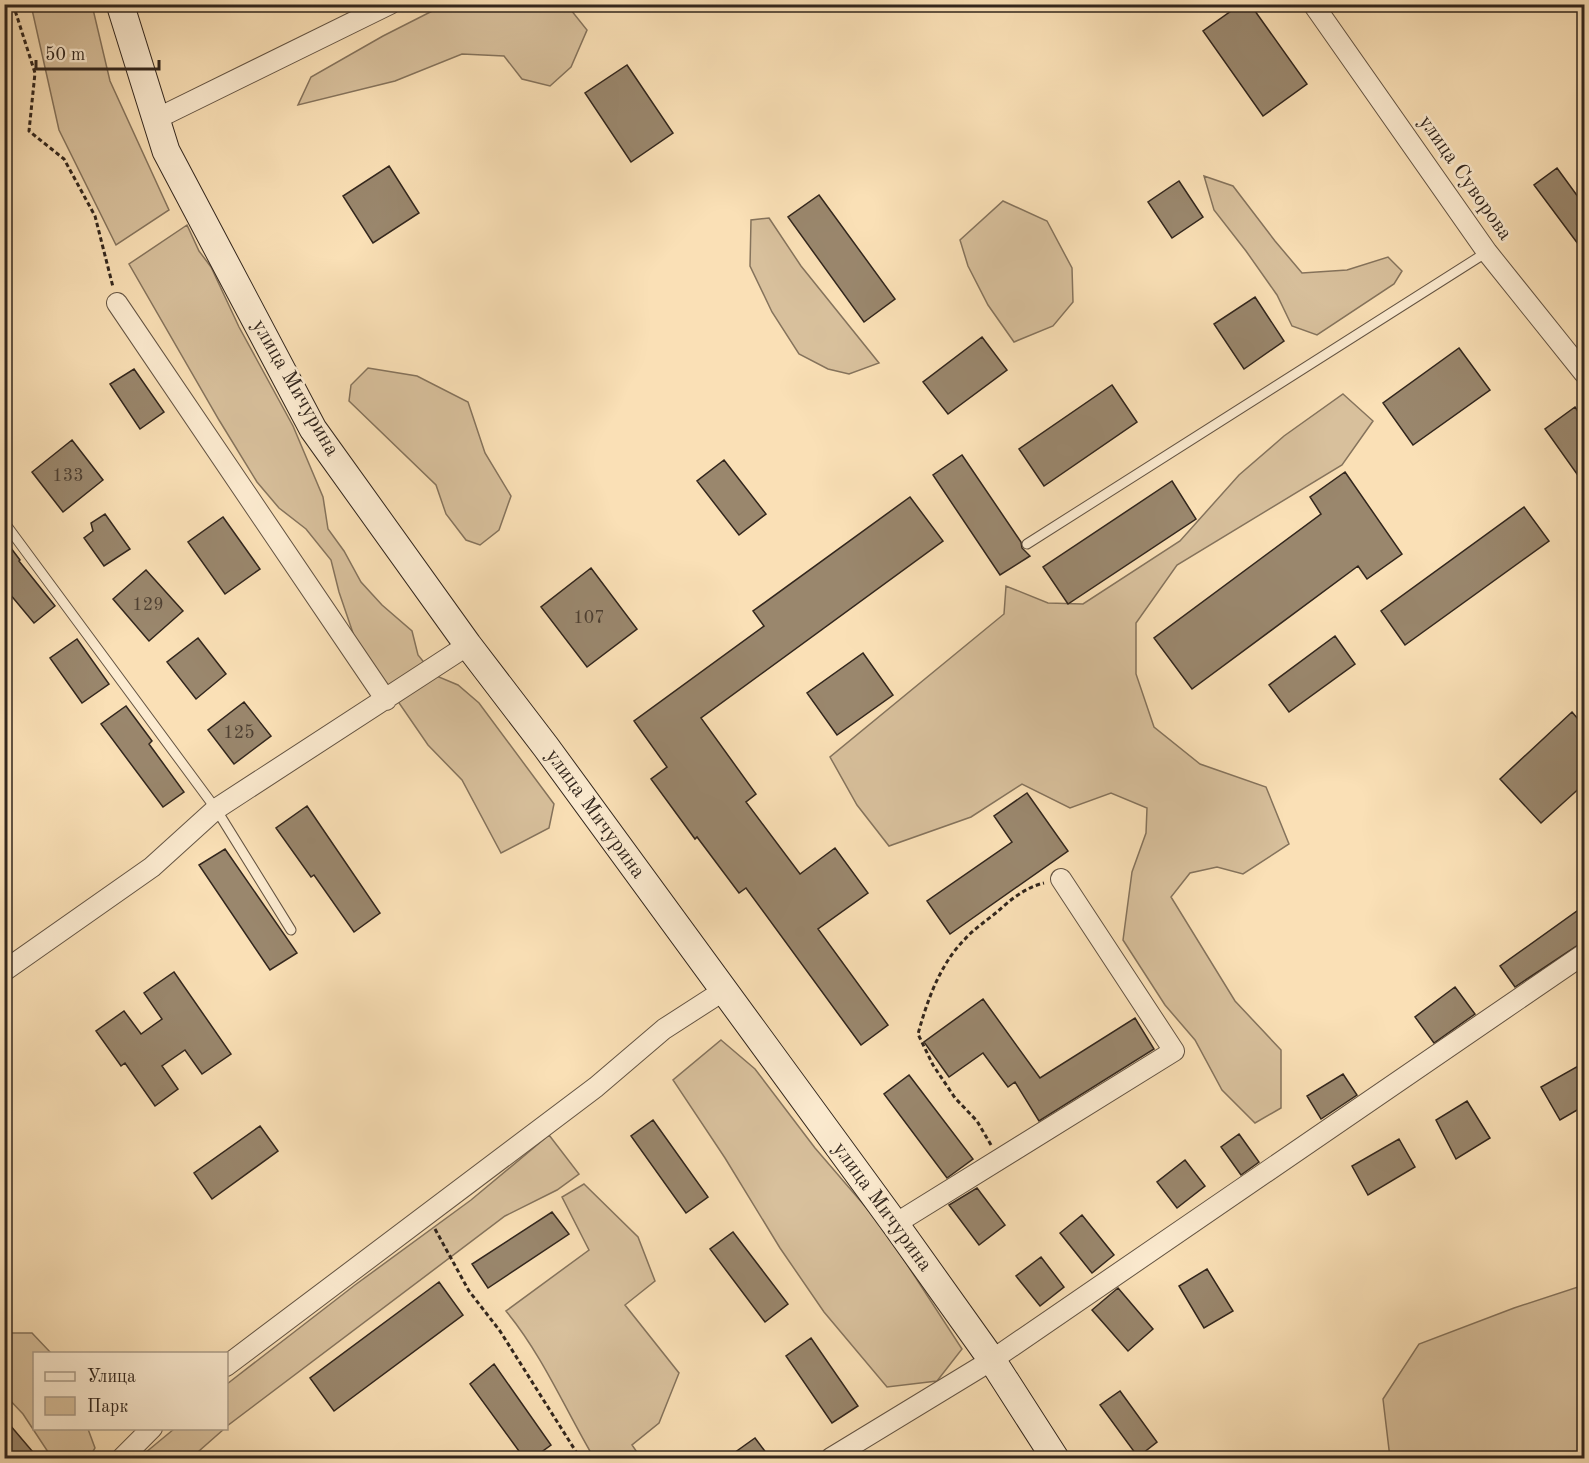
<svg xmlns="http://www.w3.org/2000/svg" width="1589" height="1463" font-family="'Old Standard TT',serif">
	<style>
		.green { fill: #d8c09c; stroke: #85735c; stroke-width: 1.5 }
		.building { fill: #9a876d; stroke: #32261d; stroke-width: 1.5 }
		.lines { fill: none; stroke-linecap: round; stroke-linejoin: round }
		.service-casing { stroke: #645443; stroke-width: 11 }
		.minor-casing { stroke: #645443; stroke-width: 22 }
		.secondary-casing { stroke: #32261d; stroke-width: 29 }
		.path { stroke: #32261d; stroke-width: 3; stroke-dasharray: 4.5 3; stroke-linecap: butt }
		.service { stroke: #fcebd0; stroke-width: 9 }
		.minor { stroke: #fcebd0; stroke-width: 20 }
		.secondary { stroke: #fcebd0; stroke-width: 27 }
		.labels { text-anchor: middle; dominant-baseline: central; stroke-width: 5; stroke-linejoin: round; paint-order: stroke }
		.number-label { font-size: 18px; fill: #4c3e31 }
		.street-label { font-size: 21px; fill: #32261d; stroke: #fcebd0 }
	</style>
	<rect width="100%" height="100%" fill="#fae0b6"/>
	<filter id="stains"><feTurbulence type="fractalNoise" baseFrequency=".00333" numOctaves="4"/><feColorMatrix values="0 0 0 0 .2 0 0 0 0 .09 0 0 0 0 .02 0 0 0 .5 -.17"/></filter>
	<radialGradient id="worn" r=".72"><stop offset=".6" stop-color="#630" stop-opacity="0"/><stop offset="1" stop-color="#630" stop-opacity=".3"/></radialGradient>
	<path class="green" d="M31 5H92L110 81 169 210 116 245 59 130Z
		M444 5H567L587 30 571 67 550 86 522 79 504 56 462 54 395 81 298 105 311 77 383 36Z
		M1204 176 1233 186 1275 241 1302 273 1347 270 1388 257 1402 271 1394 284 1317 335 1292 326 1277 295 1246 251 1214 210Z
		M1003 201 1047 221 1072 268 1073 302 1053 326 1014 342 988 305 968 266 960 240Z
		M769 218 801 266 879 363 849 374 828 369 799 354 772 312 750 266 751 220Z
		M187 225 199 251 211 267 239 327 293 426 323 497 328 529 344 551 361 582 382 605 412 631 418 655 434 675 458 685 479 703 554 804 549 828 501 853 462 780 428 745 355 639 339 592 331 560 306 529 279 508 257 482 219 420 129 264Z
		M368 368 417 376 468 402 485 453 511 496 499 530 480 545 466 540 446 514 436 485 349 401 351 385Z
		M1343 394 1373 421 1342 465 1177 565 1136 623V674L1154 727 1200 764 1266 787 1289 844 1243 874 1217 867 1190 873 1171 897 1235 1001 1281 1050V1108L1255 1123 1222 1090 1195 1040 1165 1005 1123 940 1132 872 1146 833 1147 808 1111 793 1070 808 1022 784 971 817 889 846 857 805 830 757 1004 614 1006 586 1048 603 1083 604 1180 541 1239 475 1284 436Z
		M721 1040 755 1069 815 1148 882 1226 962 1349 937 1381 887 1387 824 1312 780 1248 725 1158 673 1080Z
		M549 1135 579 1174 557 1190 505 1216 227 1426V1384L355 1285 471 1200Z
		M584 1184 638 1237 655 1281 625 1305 679 1373 659 1423 632 1445 641 1458H594C565 1409 543 1356 506 1311L589 1250 562 1197Z
		M1584 1285V1458H1390L1383 1399 1419 1344 1514 1308Z
		M5 1333H32L51 1353 34 1354V1428L88 1429 95 1448 89 1458H52L23 1414 5 1395Z
		M174 1429V1428L224 1429 191 1458H139Z"/>
	<path class="building" d="M1241 4H1250L1307 84 1263 116 1203 31Z
		M627 65 673 133 631 162 585 93Z
		M389 166 419 213 373 243 343 196Z
		M1557 168 1584 205V252L1534 185Z
		M1179 181 1203 217 1172 238 1148 202Z
		M819 195 895 299 864 322 788 217Z
		M1255 297 1284 341 1244 369 1214 324Z
		M982 337 1007 370 948 414 923 382Z
		M1459 348 1490 390 1413 445 1383 403Z
		M134 369 164 412 140 429 110 384Z
		M1112 385 1137 422 1044 486 1019 449Z
		M1575 407 1584 420V484L1545 429Z
		M72 440 103 480 63 512 32 472Z
		M962 455 1021 542 1022 548 1030 556 1000 575 933 475Z
		M724 460 766 514 739 535 697 481Z
		M1345 472 1402 554 1367 579 1358 566 1192 689 1154 638 1321 514 1310 497Z
		M1172 481 1196 519 1068 604 1043 567Z
		M910 497 943 541 701 718 756 794 746 802 800 874 835 848 868 893 818 929 888 1025 861 1045 746 888 739 893 697 837 695 839 651 779 667 767 634 721 764 626 753 611Z
		M1524 507 1549 541 1405 645 1381 611Z
		M105 514 130 549 104 566 84 538 93 531 91 523Z
		M223 517 260 569 225 594 188 542Z
		M4 539 20 560 19 561 55 606 34 623 4 587Z
		M591 568 637 629 587 667 541 607Z
		M146 570 183 611 149 641 113 599Z
		M1335 636 1355 664 1289 712 1269 685Z
		M198 638 226 674 196 699 167 662Z
		M77 639 109 684 82 703 50 658Z
		M863 653 893 695 837 735 807 693Z
		M244 702 271 736 234 764 208 730Z
		M126 706 152 741 149 744 184 792 163 807 101 724Z
		M1572 712 1584 726V784L1541 823 1500 779Z
		M1027 793 1068 851 950 934 927 901 1012 842 994 816Z
		M307 806 380 913 354 932 314 875 311 877 276 828Z
		M225 849 297 953 270 970 199 865Z
		M1584 906V941L1515 987 1500 966Z
		M174 972 231 1054 202 1074 185 1050 162 1066 178 1089 155 1106 125 1063 121 1066 96 1031 124 1011 141 1034 162 1019 144 993Z
		M1455 987 1475 1014 1434 1043 1415 1017Z
		M983 999 1040 1078 1135 1018 1154 1049 1039 1121 1015 1082 1008 1087 983 1053 949 1077 924 1042Z
		M1580 1065 1584 1074V1106L1560 1120 1541 1087Z
		M1343 1074 1357 1095 1321 1119 1307 1096Z
		M909 1075 973 1159 947 1178 884 1094Z
		M1467 1101 1490 1138 1456 1159 1436 1120Z
		M653 1120 708 1197 686 1213 631 1136Z
		M260 1126 278 1151 212 1199 194 1173Z
		M1239 1134 1259 1162 1241 1175 1221 1147Z
		M1399 1139 1415 1167 1368 1195 1352 1166Z
		M1185 1160 1205 1186 1177 1208 1157 1182Z
		M977 1188 1005 1225 979 1245 949 1205Z
		M552 1212 569 1234 488 1288 472 1264Z
		M1082 1215 1114 1255 1092 1273 1060 1233Z
		M733 1232 788 1304 765 1322 710 1249Z
		M1041 1257 1064 1287 1040 1306 1016 1276Z
		M1207 1269 1233 1311 1204 1328 1179 1286Z
		M439 1282 463 1315 334 1411 310 1378Z
		M1118 1288 1153 1329 1128 1351 1092 1310Z
		M811 1338 858 1406 832 1423 786 1356Z
		M494 1364 551 1445 533 1458H524L470 1384Z
		M1120 1391 1157 1442 1138 1457 1100 1405Z
		M4 1418 38 1458H10L4 1452Z
		M755 1438 770 1458H727Z"/>
	<g class="lines">
		<g class="service-casing">
			<path id="service" d="M4 522 216 809 291 930
				M1027 544 1487 252"/>
		</g>
		<g class="minor-casing">
			<path id="minor" d="M1313 4 1487 252 1584 373
				M156 119 390 4
				M117 303 386 700
				M4 971 152 867 216 809 468 645
				M895 1224 1174 1051 1061 879
				M226 1366 596 1087 664 1029 723 991
				M122 1458 152 1428
				M831 1458 992 1360 1584 954"/>
		</g>
		<g class="secondary-casing">
			<path id="secondary" d="M120 4 166 151 313 429 468 645 546 747 895 1224 992 1360 1055 1458"/>
		</g>
		<path class="path" d="M13 4 35 73 29 131 64 159 95 216 113 287
			M991 1145 977 1121 955 1098 933 1065 918 1034C927 1001 940 964 965 939 974 929 986 921 997 912 1010 900 1026 887 1044 883
			M435 1229 469 1291 500 1331 580 1458"/>
		<use href="#service" class="service"/>
		<use href="#minor" class="minor"/>
		<use href="#secondary" class="secondary"/>
	</g>
	<g class="labels">
		<g class="number-label">
			<text x="68" y="476">133</text>
			<text x="148" y="605">129</text>
			<text x="589" y="618">107</text>
			<text x="239" y="733">125</text>
		</g>
		<g class="street-label">
			<text transform="translate(1465 178) rotate(55)">улица Суворова</text>
			<text transform="translate(295 388) rotate(60)">улица Мичурина</text>
			<text transform="translate(595 814) rotate(54)">улица Мичурина</text>
			<text transform="translate(882 1207) rotate(54)">улица Мичурина</text>
		</g>
	</g>
	<rect width="1589" height="1463" fill="none" stroke="#fae0b6" stroke-width="24"/>
	<rect x="6" y="6" width="1577" height="1451" fill="none" stroke="#32261d" stroke-width="3"/>
	<rect x="12" y="12" width="1565" height="1439" fill="none" stroke="#32261d" stroke-width="1.5"/>
	<rect x="33" y="1352" width="195" height="78" fill="#fcebd0" stroke="#ab9c88" stroke-width="1.5"/>
	<rect x="45" y="1372" width="30" height="9" fill="#fcebd0" stroke="#ab9c88" stroke-width="1.5"/>
	<text x="87" y="1382" font-size="18" fill="#32261d">Улица</text>
	<rect x="45" y="1397" width="30" height="18" fill="#d8c09c" stroke="#ab9c88" stroke-width="1.5"/>
	<text x="87" y="1412" font-size="18" fill="#32261d">Парк</text>
	<path d="M36 60v9h123v-9" fill="none" stroke="#32261d" stroke-width="3"/>
	<text x="45" y="60" font-size="18" fill="#32261d" stroke="#fcebd0" stroke-width="4.5" paint-order="stroke">50 m</text>
	<rect width="100%" height="100%" filter="url(#stains)"/>
	<rect width="100%" height="100%" fill="url(#worn)"/>
</svg>
